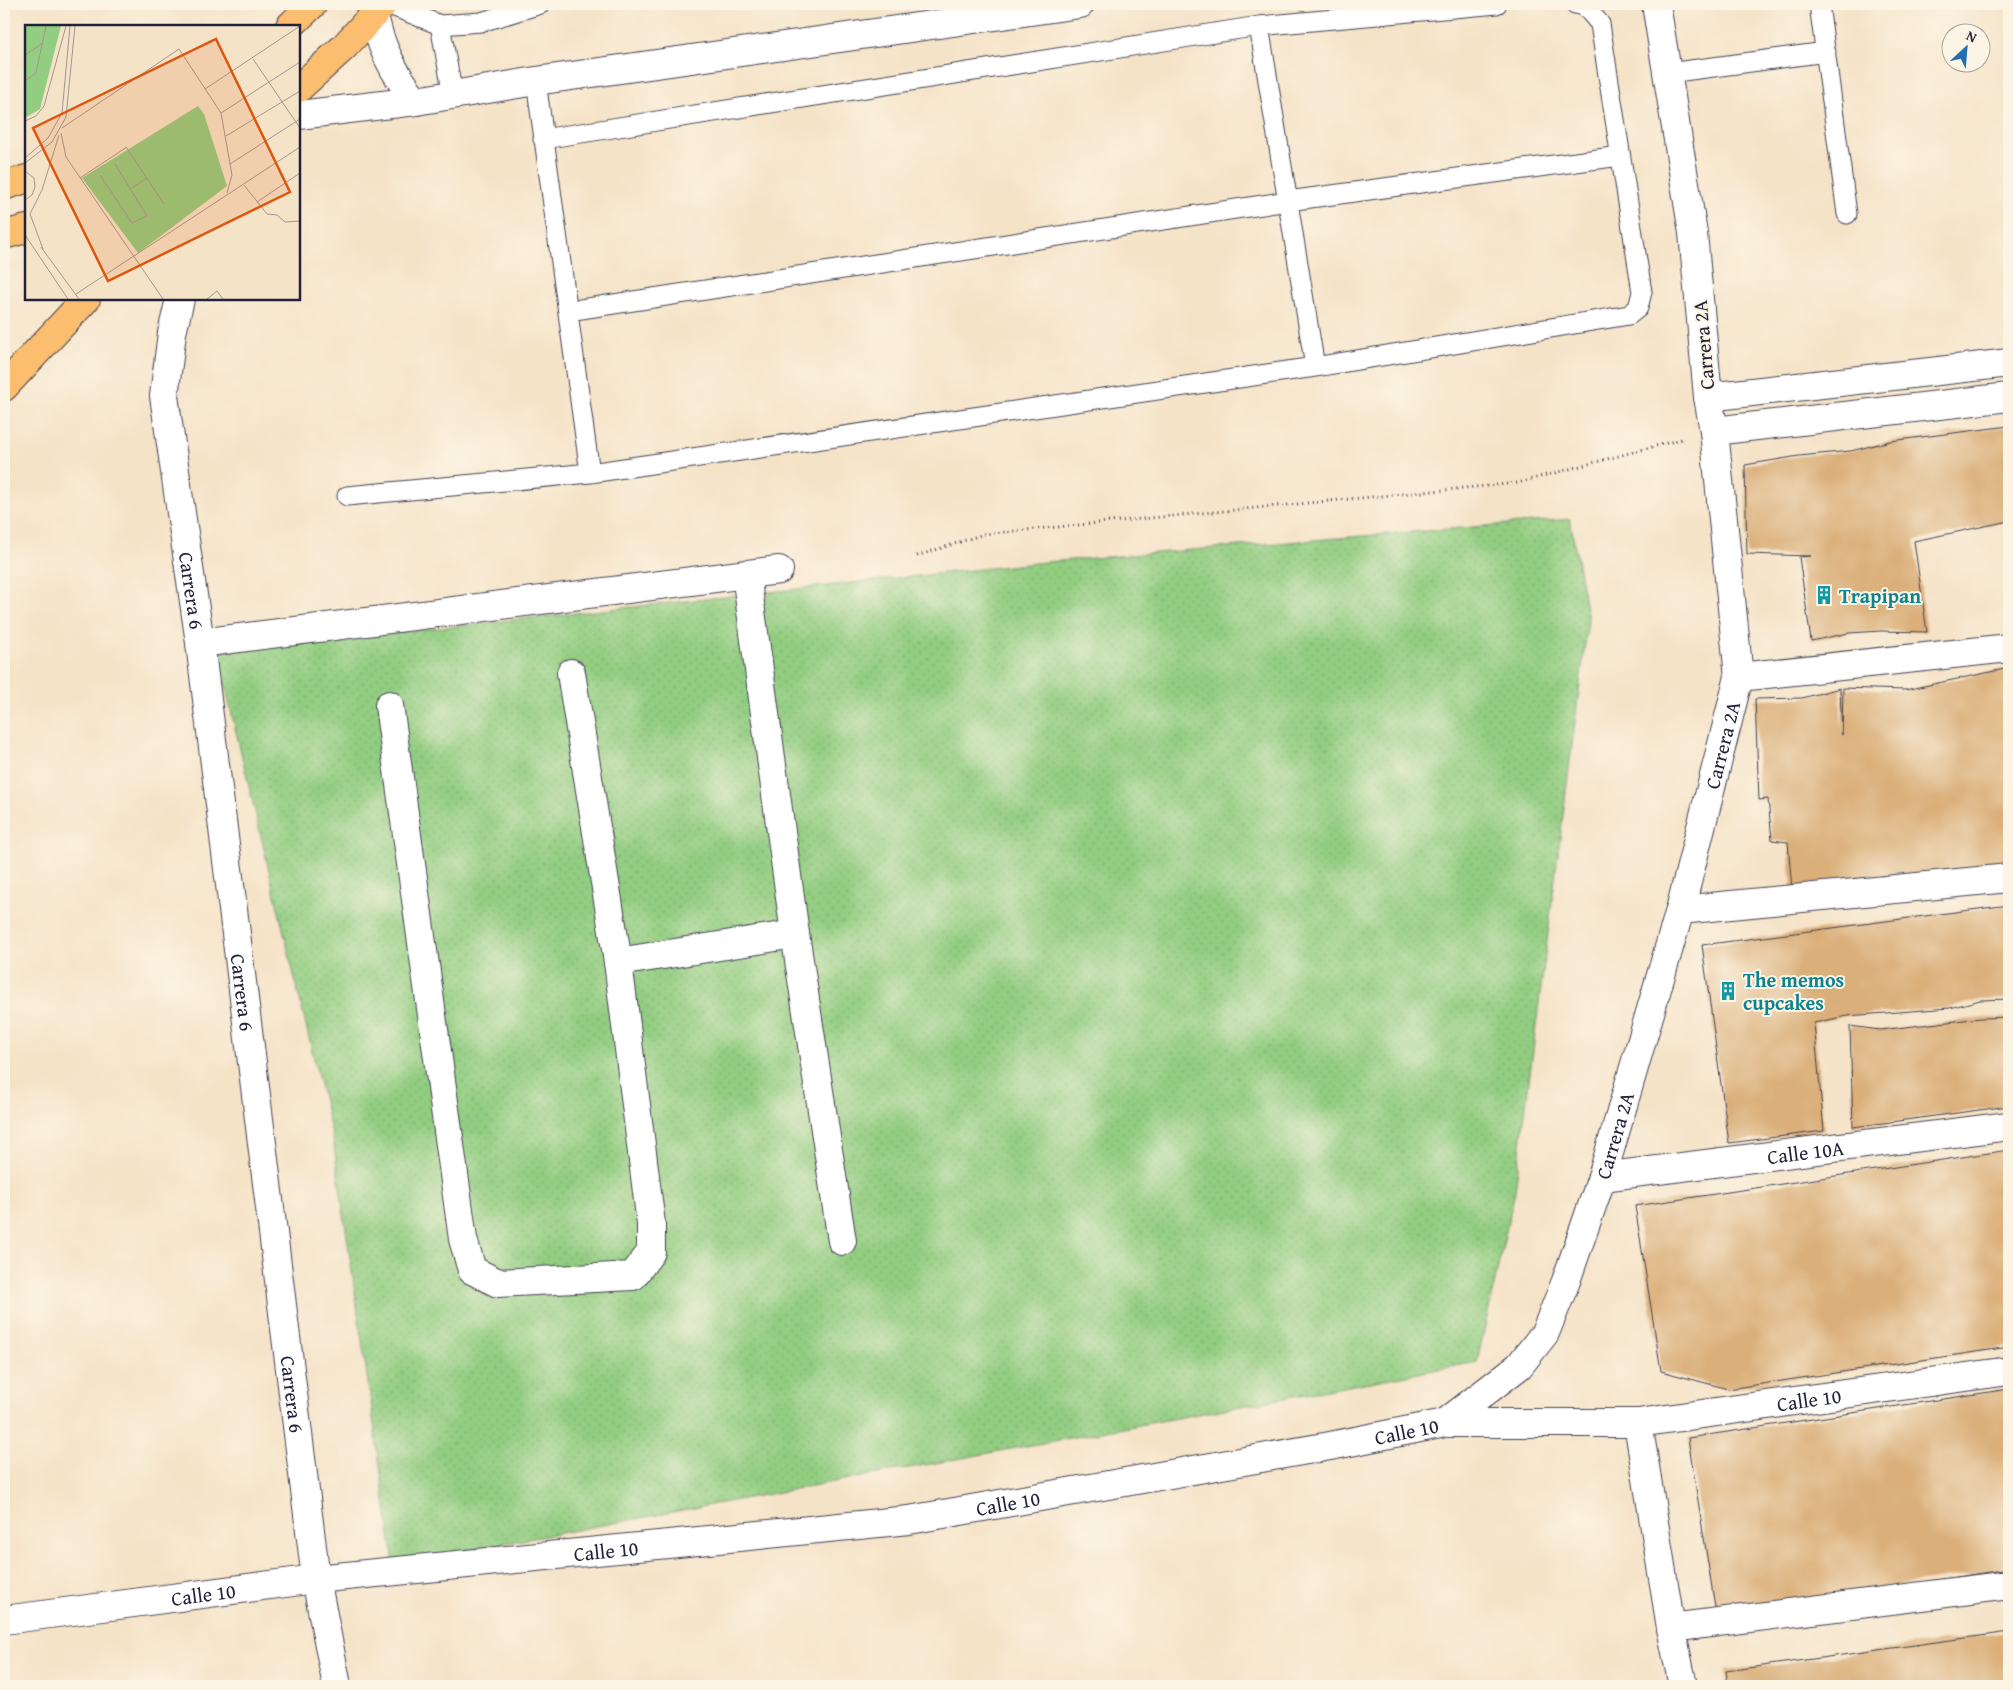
<svg xmlns="http://www.w3.org/2000/svg" width="2013" height="1690" font-family="'Gentium Book Plus',serif">
	<style>
		.grass { fill: url(#grass-dots); stroke: #5a785e }
		.building { fill: #daaf79 }
		.lines { fill: none; stroke-linecap: round; stroke-linejoin: round }
		.service-casing { stroke: #423f50; stroke-width: 21 }
		.minor-casing { stroke: #423f50; stroke-width: 30 }
		.trunk-casing { stroke: #423f50; stroke-width: 30 }
		.path { stroke: #423f50; stroke-width: 3; stroke-dasharray: 1 4; stroke-linecap: butt }
		.service { stroke: #fff; stroke-width: 19 }
		.minor { stroke: #fff; stroke-width: 28 }
		.trunk { stroke: #fbbd6e; stroke-width: 28 }
		.labels { text-anchor: middle; dominant-baseline: central; stroke-width: 4; stroke-linejoin: round; paint-order: stroke }
		.street-label { font-size: 20px; fill: #22223b; stroke: #fcf5e5 }
		.culture-label { font-size: 20px; font-weight: bold; fill: #0d838f; stroke: #fcf5e5; text-anchor: start }
		.inset-road { fill: none; stroke: #a19690; stroke-width: 1 }
		.view { fill: #de560e; fill-opacity: 0.15; stroke: #de560e; stroke-width: 2.5 }
		.inset-edge { fill: none; stroke: #22223b; stroke-width: 2.5 }
	</style>
	<defs>
		<pattern id="grass-dots" width="8" height="8" patternUnits="userSpaceOnUse" patternTransform="scale(1.25)"><rect width="8" height="8" fill="#92cd81"/><path d="M2 2h.1M6 6h.1" fill="none" stroke="#7eb070" stroke-width="1.8" stroke-linecap="round"/></pattern>
	</defs>
	<rect width="100%" height="100%" fill="#fcf5e5"/>
	<filter id="ink" filterUnits="userSpaceOnUse"><feTurbulence type="fractalNoise" baseFrequency=".02" numOctaves="2"/><feDisplacementMap in="SourceGraphic" scale="10" xChannelSelector="R" yChannelSelector="G"/><feConvolveMatrix kernelMatrix="1 2 1 2 8 2 1 2 1" color-interpolation-filters="sRGB"/></filter>
	<filter id="wash" filterUnits="userSpaceOnUse"><feTurbulence type="fractalNoise" baseFrequency=".0096" numOctaves="4" result="noise"/><feDisplacementMap in="SourceGraphic" scale="20" xChannelSelector="R" yChannelSelector="G"/><feGaussianBlur stdDeviation="1.12" result="paint"/><feColorMatrix in="noise" values="0 0 0 0 0 0 0 0 0 0 0 0 0 0 0 0 0 1.4 0 .05"/><feComposite in="paint" operator="in"/></filter>
	<g filter="url(#wash)">
		<rect width="100%" height="100%" fill="#f5e3c8"/>
		<path class="grass" d="M1570 519 1588 620 1515 1191 1477 1362 394 1564 333 1139 217 652 1045 562Z"/>
		<g id="blocks">
			<path class="building" d="M2009 426V521L1914 541 1927 632 1881 631 1849 633 1811 641 1799 557 1811 556 1747 554 1745 465 1799 456 1851 451 1890 441Z
				M2009 668V868L1792 890 1788 842 1772 840 1768 799 1759 800 1755 699 1802 698 1840 688 1842 735 1843 688 1905 690Z
				M2009 905V999L1980 1000 1950 1008 1847 1016 1814 1023 1824 1131 1729 1143 1702 945Z
				M2009 1017V1106L1853 1127 1850 1026 1880 1030 1981 1018Z
				M2009 1150V1347L1728 1389 1661 1371 1635 1206Z
				M2009 1389V1569L1716 1613 1688 1438Z
				M2009 1632V1686H1728L1726 1671Z"/>
		</g>
	</g>
	<g filter="url(#ink)">
		<use href="#blocks" fill-opacity="0" stroke="#423f50" stroke-width="1"/>
		<g class="lines">
			<g class="service-casing">
				<path id="service" d="M387 4 440 25 481 22 541 4
					M1819 4 1847 214
					M440 25 453 95
					M1259 26 1315 367
					M1668 73 1826 52
					M536 81 590 473
					M543 139 1259 26 1497 4
					M568 311 1288 201 1620 156
					M347 496 590 473 1315 367 1629 315 1638 308 1642 292 1600 24 1585 6 1575 4"/>
			</g>
			<g class="minor-casing">
				<g id="minor">
					<path d="M374 13C379 46 395 75 416 101"/>
					<path d="M299 115 416 101 536 81 1080 4"/>
					<path id="s1" d="M180 299 172 333 164 396 200 643 316 1579 337 1686"/>
					<path d="M1708 397 2009 363"/>
					<path d="M1714 431 2009 397"/>
					<path d="M746 574 795 934 842 1241"/>
					<path d="M200 643 779 570"/>
					<path d="M1739 677 2009 648"/>
					<path d="M389 705 463 1239 472 1270 498 1283 633 1276 651 1252V1224L618 962 571 673"/>
					<path d="M1680 910 2009 878"/>
					<path d="M618 962 795 934"/>
					<path id="s2" d="M1602 1177 2009 1126"/>
					<path id="s3" d="M1445 1423 1519 1366 1545 1333 1566 1281 1602 1177 1680 910 1739 677 1714 431 1708 397 1693 233 1656 4"/>
					<path d="M1638 1423 1671 1628 1683 1686"/>
					<path id="s4" d="M4 1620 316 1579 909 1520 1330 1446 1445 1423H1638L2009 1371"/>
					<path d="M1671 1628 2009 1585"/>
				</g>
			</g>
			<g class="trunk-casing">
				<path id="trunk" d="M290 26 313 4
					M299 88 344 47 383 4
					M4 186 26 179
					M4 235 26 229
					M4 387 86 299"/>
			</g>
			<path class="path" d="M917 556 984 534 1517 483 1682 439"/>
			<use href="#service" class="service"/>
			<use href="#minor" class="minor"/>
			<use href="#trunk" class="trunk"/>
		</g>
	</g>
	<defs>
		<g id="building-bare" transform="scale(1.5)"><path d="M-4-6H4V6H1V3H-1V6H-4ZM-2.5-4.3h1.7v1.8h-1.7ZM.8-4.3h1.7v1.8H.8ZM-2.5-1h1.7V.8h-1.7ZM.8-1h1.7V.8H.8Z" fill="#0f9aa8" stroke="#fcf5e5" stroke-width="2.5" paint-order="stroke"/></g>
	</defs>
	<g fill-rule="evenodd">
		<use href="#building-bare" x="1824" y="595"/>
		<use href="#building-bare" x="1728" y="991"/>
	</g>
	<g class="labels">
		<g class="street-label">
			<text transform="translate(1703 345) rotate(-95)">Carrera 2A</text>
			<text stroke="none"><textPath href="#s1" startOffset="295">Carrera 6</textPath></text>
			<text stroke="none"><textPath href="#s3" startOffset="750">Carrera 2A</textPath></text>
			<text stroke="none"><textPath href="#s1" startOffset="700">Carrera 6</textPath></text>
			<text stroke="none"><textPath href="#s3" startOffset="345">Carrera 2A</textPath></text>
			<text stroke="none"><textPath href="#s2" startOffset="205">Calle 10A</textPath></text>
			<text stroke="none"><textPath href="#s1" startOffset="1105">Carrera 6</textPath></text>
			<text stroke="none"><textPath href="#s4" startOffset="1821">Calle 10</textPath></text>
			<text stroke="none"><textPath href="#s4" startOffset="1416">Calle 10</textPath></text>
			<text stroke="none"><textPath href="#s4" startOffset="1011">Calle 10</textPath></text>
			<text stroke="none"><textPath href="#s4" startOffset="606">Calle 10</textPath></text>
			<text stroke="none"><textPath href="#s4" startOffset="201">Calle 10</textPath></text>
		</g>
		<g class="culture-label">
			<text x="1839" y="595">Trapipan</text>
			<text x="1743" y="979">The memos<tspan x="1743" dy="23">cupcakes</tspan></text>
		</g>
	</g>
	<g transform="translate(25 25)">
		<rect width="275" height="275" fill="#f5e3c8"/>
		<path d="M0 1H36L15 84 0 93ZM173 81 179 89 202 161 113 228 57 153Z" fill="#92cd81"/>
		<path class="inset-road" d="M0 30 18 18M228 34 275 103M0 56 11 48 21 1M180 64 275 1M196 88 275 37M0 96 11 91 19 81 41 1M37 103 154 24 196 88 207 150 202 168M36 108 41 132 138 274M201 111 275 66M101 122 139 179M0 133 23 113 37 88 45 1M0 138 27 117 41 92 50 1M205 139 275 94M0 146 9 153 10 162 7 170 0 175M75 150 107 198 122 191 90 139M55 153 102 122M219 160 242 189 252 190 260 197 275 196M107 163 122 153M232 177 275 148M0 210 43 274M16 222 54 274M18 224 5 189 17 165 34 110M51 269 275 122M182 274 192 266 198 274"/>
		<path class="view" d="M191 14 265 167 83 256 8 103Z"/>
		<rect width="275" height="275" class="inset-edge"/>
	</g>
	<rect width="2013" height="1690" fill="none" stroke="#fcf5e5" stroke-width="20"/>
	<g transform="translate(1966 48) rotate(26)"><circle r="24" fill="#fcf5e5" stroke="#a5a1a1"/>
	<path d="M0-4L9 19L0 12L-9 19Z" fill="#1f6fb2"/>
	<text y="-8" font-size="14" font-weight="bold" text-anchor="middle" fill="#22223b">N</text>
	</g>
</svg>
